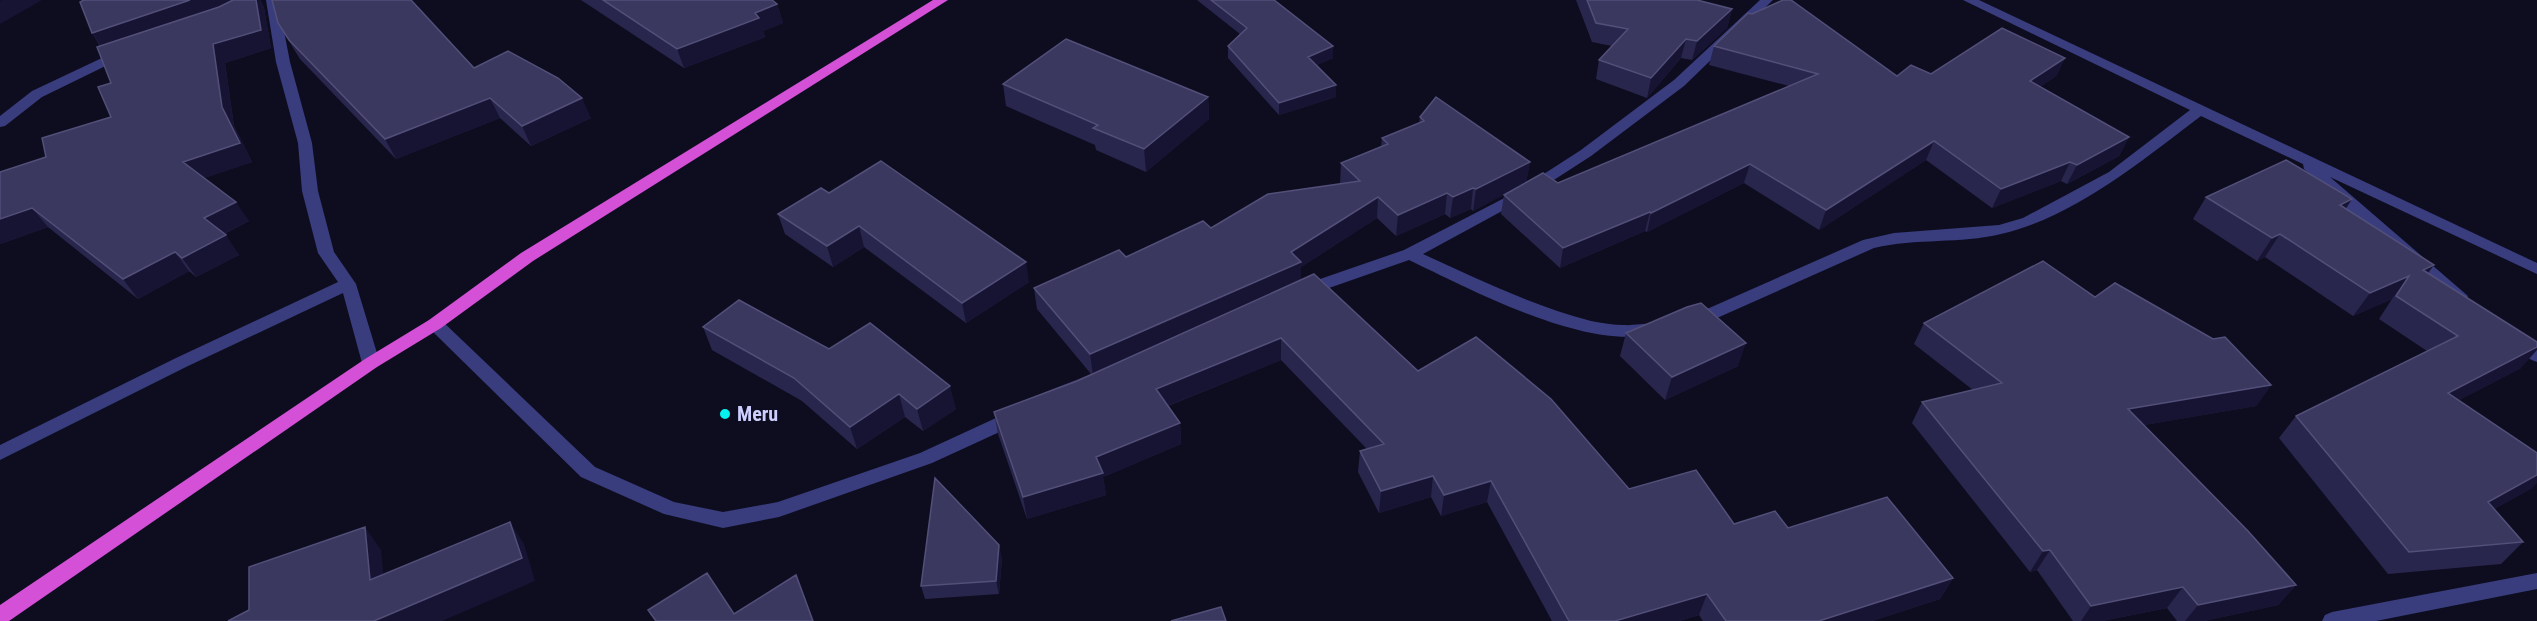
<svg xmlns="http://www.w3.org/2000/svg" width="2537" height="621" font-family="'Roboto Condensed',sans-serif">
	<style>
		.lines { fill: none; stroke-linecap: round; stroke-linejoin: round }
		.minor { fill: #393d7e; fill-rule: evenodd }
		.trunk { fill: #d450d7; fill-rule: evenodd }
		.wall { fill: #29264d }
		.shaded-wall { fill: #171433 }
		.building { fill: #3b3860; stroke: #524f79; stroke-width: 1.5 }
		.poi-dot { fill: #05f2f0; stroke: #0e0d20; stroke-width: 2 }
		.labels { text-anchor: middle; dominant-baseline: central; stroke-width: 6; stroke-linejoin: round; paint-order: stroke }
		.poi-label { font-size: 20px; font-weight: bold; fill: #cdcdfe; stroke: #0e0d20; text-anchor: start }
	</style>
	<rect width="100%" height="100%" fill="#0e0d20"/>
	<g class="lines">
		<path class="minor" d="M266 0H278L290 62 312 143 318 191 334 252 356 284 380 363 377 367 371 369 365 367 362 363 343 293 188 366 0 460V445L176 358 338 282 318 253 302 191 298 143 276 62Z
			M1760 0H1773L1684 86 1591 156 1526 198 1423 254C1478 279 1533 306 1591 321 1602 323 1613 325 1624 325 1635 326 1645 322 1656 325L1658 329 1656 333C1589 353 1470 289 1409 260L1309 295H1297L1295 291 1297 287 1404 250 1516 192 1581 150 1674 80Z
			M1963 0H1979L2537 263V274L2330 177 2468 296 2466 300H2454L2362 223 2304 169 2303 164 2201 116C2144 159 2073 218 2001 234 1960 244 1916 238 1874 248L1717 318 1692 324 1686 322 1684 318 1686 314 1707 309 1863 240 1894 233 1999 225 2023 218 2109 172 2190 110Z
			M121 49 128 53 126 56 42 97 5 126 0 127V116L32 91Z
			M435 318 441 320 595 467 674 502 723 512 778 502 920 453 1009 412 1015 410 1021 412 1024 417 1021 422 932 463 779 517 723 528 664 514 581 477 429 328 427 324 429 320Z
			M2516 334 2537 347V362C2527 359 2513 349 2508 340L2510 336Z
			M2537 573V589L2376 621H2322L2325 615 2332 612Z"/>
		<path class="trunk" d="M933 0H948L533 261 441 328 377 367 9 621H0V605L365 359 429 320 521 253Z"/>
	</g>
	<path class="wall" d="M84 0H260L264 8 271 48 225 63 234 126 252 162 204 178 249 221 224 234 239 255 196 277 189 271 138 299 48 227 0 244 46 157 111 117V83L100 46 92 33Z
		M581 0H772L777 4 783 23 763 31 765 37 684 68Z
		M1197 0H1274L1333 46V58L1317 65 1336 85V97L1279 115 1228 58V46L1240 34Z
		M1576 0H1697L1732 9 1727 28 1692 60 1681 58 1647 98 1596 79 1599 60 1612 46 1592 42Z
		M278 23 474 68 591 118 531 146 500 118 396 159 300 59Z
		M1714 46 1897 76 1931 74 2065 58 2056 76 2040 87 2129 137 2119 156 2067 184 2061 181 1992 208 1926 160 1819 230 1744 183 1647 232 1645 231 1560 268 1501 214 1504 195 1514 189 1473 211 1471 209 1450 218 1445 214 1396 236 1377 218 1301 267V281L1418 371 1629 489 1734 524 1788 528 1953 578 1940 599 1872 621H1703L1699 615 1679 621H1552L1487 502 1441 516 1431 497 1379 513 1358 472 1360 451 1367 449 1281 360 1168 406 1180 423 1181 444 1103 477 1106 495 1027 519 998 434 994 412 1091 374 1037 309 1034 288 1126 257 1340 184 1341 163 1381 146 1382 138 1419 123 1420 117 1530 162 1526 182 1558 183 1789 86 1709 65Z
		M1003 84 1208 97 1209 119 1146 172 1096 150 1095 145 1006 106Z
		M829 193 1029 282 966 323 864 247 833 267 785 234 778 214Z
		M2206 197 2352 199 2346 209 2434 265 2428 273 2521 368 2459 400 2532 488 2494 509 2523 542 2501 564 2388 574 2279 438 2296 416 2427 351 2379 319 2392 299 2353 316 2265 257 2257 261 2193 219Z
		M2095 297 2271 385 2256 406 2144 425 2296 585 2278 605 2204 621H2177L2167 608 2102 621H2073L2037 570 2030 572 1912 423 1922 402 1973 390 1914 344 1924 323Z
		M703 327 829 349 956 409 923 431 905 417 857 449 802 401 712 350Z
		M1626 333 1738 366 1665 400 1620 356Z
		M1002 558 999 594 925 599 921 586Z"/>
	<path class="shaded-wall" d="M2 0H42L0 24V1Z
		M190 0H250L105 52 92 33Z
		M256 0H260L264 8 271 48 225 63 234 126 252 162 196 181 183 162 222 107 213 44Z
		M777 4 783 23 763 31 765 37 684 68 677 49 755 13Z
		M1732 9 1727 28 1692 60 1697 41Z
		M1686 39 1681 58 1647 98 1651 78Z
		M1333 46V58L1308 69V57Z
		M2065 58 2056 76 2021 100 2030 81Z
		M1336 85V97L1279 115V103Z
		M1208 97 1209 119 1146 172 1144 149Z
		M490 98 500 118 396 159 385 139Z
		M582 98 591 118 531 146 522 126Z
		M2129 137 2119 156 2067 184 2077 165Z
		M1934 141 1926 160 1819 230 1826 210Z
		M1530 162 1526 183 1473 211 1476 189Z
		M2070 162 2061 181 1992 208 2001 189Z
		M1750 164 1744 183 1647 232 1651 213Z
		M1473 188 1471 209 1450 218 1453 197Z
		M1447 193 1445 214 1396 236 1398 215Z
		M1378 197 1377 218 1301 267V284L1093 376 1090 354 1291 252Z
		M2352 199 2337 221 2340 205Z
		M236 202 249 221 217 237 204 218Z
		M32 208 48 227 0 244V219Z
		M1650 212 1645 231 1560 268 1563 248Z
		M859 226 864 247 833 267 827 246Z
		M2280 234 2265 257 2257 261 2272 238Z
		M226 235 239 255 196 277 182 258Z
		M175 252 189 271 138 299 123 279Z
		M1026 262 1029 282 966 323 962 303Z
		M2434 265 2417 288 2423 270Z
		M2409 276 2392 299 2353 316 2370 293Z
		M1281 338V360L1157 410 1156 389Z
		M1746 343 1738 366 1665 400 1672 377Z
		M2537 347V350L2521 368 2428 416 2448 393Z
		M2271 385 2256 406 2115 430 2128 409Z
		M950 386 956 409 923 431 917 409Z
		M899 394 905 417 857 449 850 427Z
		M1180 423 1181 444 1103 477 1106 495 1027 519 1023 497 1096 457Z
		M2537 475V483L2532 488 2466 525 2488 502Z
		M1433 476 1431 497 1379 513 1381 491Z
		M1491 481 1487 502 1441 516 1444 495Z
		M510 522 524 544 535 581 442 621H374Z
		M365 527 381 550 386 602 370 580Z
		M999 545 1002 558 999 594 996 581Z
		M2050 550 2037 570 2030 572 2043 551Z
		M1953 578 1940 599 1872 621H1819Z
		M2296 585 2278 605 2204 621H2185L2198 605Z
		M2183 587 2167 608 2102 621H2081L2091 606Z
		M1707 594 1699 615 1679 621H1615Z"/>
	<path class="building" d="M84 0H190L92 33 80 2Z
		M233 0H256L261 30 213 44 222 107 240 143 183 162 236 202 204 218 226 235 182 258 175 252 123 279 32 208 0 219V172L46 157 42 138 111 117 98 87 111 83 97 47 219 7Z
		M272 0H411L474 68 508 51 558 78 582 98 522 126 490 98 385 139 289 40 278 23Z
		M603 0H772L777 4 755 13 759 18 677 49Z
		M1211 0H1274L1333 46 1308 57 1336 85 1279 103 1228 46 1247 28Z
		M1587 0H1697L1732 9 1697 41 1686 39 1651 78 1599 60 1628 29 1596 23Z
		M1783 0H1791L1897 76 1911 65 1931 74 2002 28 2065 58 2030 81 2129 137 2077 165 2070 162 2001 189 1934 141 1826 210 1750 164 1651 213 1650 212 1563 248 1504 195 1543 173 1558 183 1818 74 1714 46 1748 13 1752 14Z
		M1066 39 1208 97 1144 149 1093 128 1098 125 1003 84Z
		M1436 97 1530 162 1476 189 1473 188 1453 197 1447 193 1398 215 1378 197 1291 252 1301 262 1090 354 1034 288 1119 250 1126 257 1203 221 1211 228 1268 194 1360 181 1341 163 1388 144 1382 138 1424 121 1420 117Z
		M2286 160 2352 199 2340 205 2434 265 2423 270 2537 342V347L2448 393 2537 453V475L2488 502 2523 542 2409 552 2296 416 2458 336 2396 296 2409 276 2370 293 2280 234 2272 238 2206 197Z
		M881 161 1026 262 962 303 859 226 827 246 778 214 821 188 829 193Z
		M2043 261 2095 297 2115 283 2213 339 2225 337 2271 385 2128 409 2248 531 2296 585 2198 605 2183 587 2091 606 2050 550 2043 551 1922 402 2002 383 1924 323Z
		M1314 274 1418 371 1476 337 1551 399 1629 489 1696 470 1734 524 1775 511 1788 528 1887 497 1953 578 1819 621H1726L1707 594 1615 621H1569L1491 481 1444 495 1433 476 1381 491 1360 451 1384 444 1281 338 1156 389 1180 423 1096 457 1103 473 1023 497 994 412 1077 381Z
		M739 300 829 349 870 323 950 386 917 409 899 394 850 427 794 378 703 327Z
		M1701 303 1746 343 1672 377 1626 333 1687 307Z
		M935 478 999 545 996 581 921 586Z
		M510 522 522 558 374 621H228L249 610V567L365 527 370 580Z
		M707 573 734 614 796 575 813 621H656L648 610Z
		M1221 607 1226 621H1171Z"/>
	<circle class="poi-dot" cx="725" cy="414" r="6"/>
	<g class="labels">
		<g class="poi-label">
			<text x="737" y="414">Meru</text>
		</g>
	</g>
</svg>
